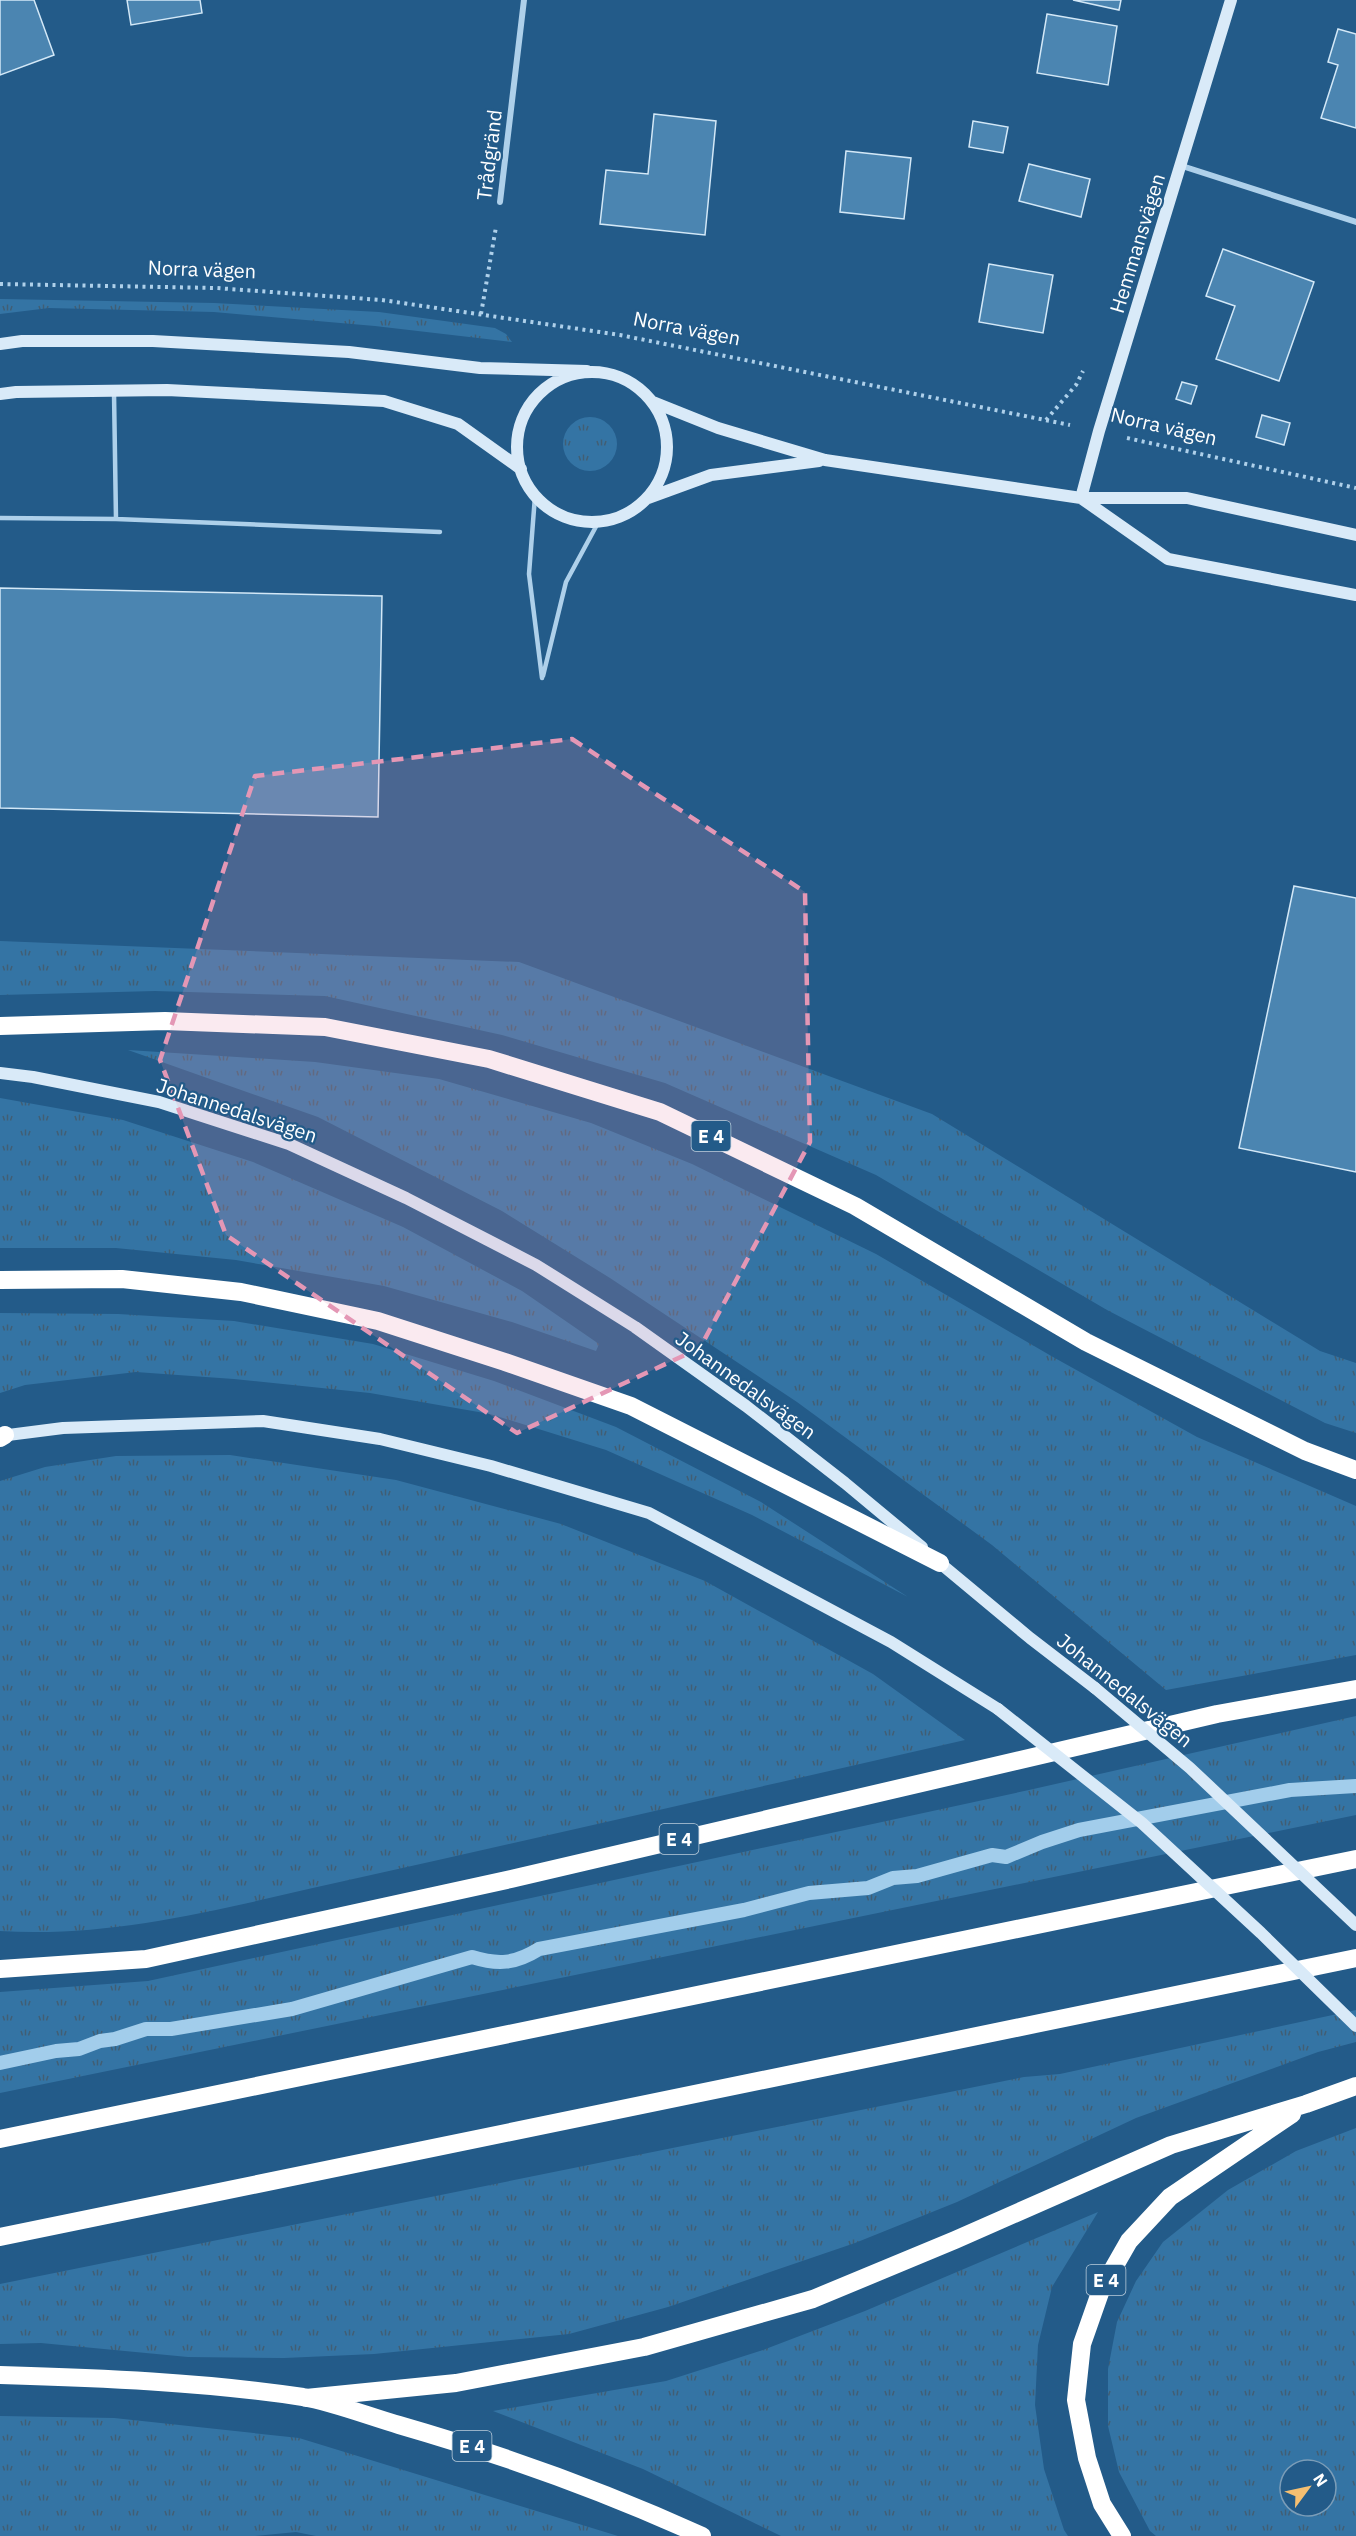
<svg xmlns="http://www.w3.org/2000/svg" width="1356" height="2536" font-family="'IBM Plex Sans',sans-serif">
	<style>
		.grass { fill: url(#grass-tufts); fill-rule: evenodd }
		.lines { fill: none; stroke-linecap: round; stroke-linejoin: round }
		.stream { stroke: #a2cdeb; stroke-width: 14 }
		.building { fill: #4b85b1; stroke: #d3e8f7; stroke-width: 1.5 }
		.path { stroke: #aed0ea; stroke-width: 4; stroke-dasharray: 3 4.5; stroke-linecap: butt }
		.lane { stroke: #aed0ea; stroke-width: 4.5 }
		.street { stroke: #aed0ea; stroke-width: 6 }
		.secondary { stroke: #d9eaf8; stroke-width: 12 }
		.highway { stroke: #fff; stroke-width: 18 }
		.secondary-bridge { stroke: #d9eaf8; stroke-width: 12 }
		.marked { fill: #e497b5; fill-opacity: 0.2; stroke: #e497b5; stroke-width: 4.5; stroke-dasharray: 12 8; stroke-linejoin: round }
		.labels { text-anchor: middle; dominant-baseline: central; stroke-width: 4.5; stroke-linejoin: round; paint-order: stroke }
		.shield { fill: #235b89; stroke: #bdcedc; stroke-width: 1.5 }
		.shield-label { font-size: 18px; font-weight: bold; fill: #fff }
		.street-label { font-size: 20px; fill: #fff; stroke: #235b89 }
	</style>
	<defs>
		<pattern id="grass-tufts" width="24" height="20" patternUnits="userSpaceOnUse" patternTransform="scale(1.5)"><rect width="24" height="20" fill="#3474a4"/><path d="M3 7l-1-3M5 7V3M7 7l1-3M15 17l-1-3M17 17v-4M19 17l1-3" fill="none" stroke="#415e74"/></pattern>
	</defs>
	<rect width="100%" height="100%" fill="#235b89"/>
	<path class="grass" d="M0 299 214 303 379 312 495 328 506 334 512 342 375 326 214 312 49 308 0 314Z
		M563 444a27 27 0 1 1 54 0a27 27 0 1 1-54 0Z
		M0 941 519 962 932 1114 1320 1351 1356 1363V1433L1325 1423 1107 1310 876 1175 665 1083 502 1035 325 996 155 991 0 995Z
		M128 1050 315 1062 439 1079 591 1123 692 1164 876 1254 1053 1357 1197 1437 1356 1506V1655L1166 1690 992 1545 797 1402 610 1278 502 1211 318 1117Z
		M0 1098 123 1120 253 1162 403 1227 522 1291 599 1344 596 1351 512 1322 384 1286 236 1260 116 1248H0Z
		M0 1313 118 1314 234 1321 373 1344 494 1381 616 1427 761 1502 908 1597 752 1515 606 1450 490 1414 370 1393 234 1379 136 1372 25 1385 0 1393Z
		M230 1455 396 1480 561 1524 705 1581 873 1674 965 1740C767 1785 569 1831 371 1875 249 1901 125 1939 0 1931V1481L45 1467 116 1456Z
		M1356 1716V1815L0 2093V1992L148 1981 1029 1790Z
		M1356 2010V2042L1318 2052 1136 2118 957 2202 855 2243 668 2307 569 2334 374 2354 284 2358 188 2357 41 2343 0 2344V2284L1024 2077 1060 2074Z
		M1356 2128V2536H1156L1150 2531 1119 2472 1108 2426V2369L1117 2322 1136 2281 1163 2242 1228 2190 1296 2151ZM1290 2470H1326V2506H1290Z
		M1098 2212 1052 2287 1038 2345 1035 2405 1044 2469 1064 2530 1068 2536H781L643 2469 493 2411 666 2381 763 2350 865 2311Z
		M0 2416 114 2418 299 2438 618 2536H316L296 2532 255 2536H0Z"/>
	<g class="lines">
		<path class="stream" d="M0 2063 56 2051 79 2049 100 2041 115 2039 146 2029H171L292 2009 472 1957C498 1965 515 1964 539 1949L744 1910 809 1893 868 1888 893 1878 917 1876 992 1855 1006 1857 1042 1842 1079 1830 1290 1790 1356 1786"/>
	</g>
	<path class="building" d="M0 0H34L54 55 0 75Z
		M127 0H200L202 13 131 25Z
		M1073 0H1121L1119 10Z
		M1047 14 1117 26 1108 85 1037 73Z
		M1338 29 1356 34V128L1321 118 1338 65 1328 62Z
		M654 114 716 121 705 235 600 224 606 170 648 174Z
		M973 121 1008 127 1003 153 969 147Z
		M846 151 911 158 904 219 840 212Z
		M1029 164 1090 179 1081 217 1019 201Z
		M1223 249 1314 282 1279 381 1216 359 1235 306 1206 296Z
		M989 264 1053 275 1043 333 979 322Z
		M1182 382 1197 386 1191 404 1176 399Z
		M1262 415 1290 423 1284 445 1256 437Z
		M0 588 382 596 378 817 0 808Z
		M1294 886 1356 898V1172L1239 1148Z"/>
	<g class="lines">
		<path class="path" d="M0 284 216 288 382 300 620 335 1070 425
			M481 314 496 227
			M1046 420 1076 385 1083 371
			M1127 438 1356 488"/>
		<path class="lane" d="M114 393 116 519
			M535 496 529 574 542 678
			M0 518 116 519 440 532
			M543 676 566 582 599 521"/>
		<path class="street" d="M1182 166 1356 222
			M500 202 524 0"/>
		<path class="secondary" d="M0 344 22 341H153L349 352 480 368 587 371
			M517 447a75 75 0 1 1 150 0a75 75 0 1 1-150 0Z
			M0 394 16 392 167 390 384 401 458 424 521 469
			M653 402 718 428 825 460 1081 498H1187L1356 535
			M648 498 711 475 819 461
			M1081 498 1099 431 1231 0
			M1081 498 1168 559 1356 595
			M0 1073 33 1077 159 1102 289 1144 406 1198 536 1265 635 1327 746 1406 845 1483 922 1547
			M0 1436 63 1428 263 1421 380 1439 491 1466 649 1513 891 1642 998 1709
			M935 1559 1030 1638 1095 1688"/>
		<path class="highway" d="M0 1026 165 1021 325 1027 489 1059 660 1112 855 1206 1086 1342 1305 1451 1356 1470
			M0 1280 122 1279 241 1292 378 1321 505 1362 631 1406 940 1563
			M0 1438 5 1435
			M0 1969 146 1959 511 1879 1217 1714 1356 1689
			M0 2139 1356 1859
			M0 2237 1356 1958
			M0 2375C101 2378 203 2382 303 2397 335 2403 368 2416 399 2425 503 2455 604 2491 702 2536
			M306 2398 456 2383 644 2347 813 2299 955 2240 1171 2145 1306 2104 1356 2086
			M1122 2536 1102 2504 1087 2458 1076 2400 1082 2344 1101 2290 1129 2241 1170 2197 1292 2114"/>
		<path class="secondary-bridge" d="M1095 1688 1190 1768 1356 1925
			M998 1709 1142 1823 1261 1933 1356 2026"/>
	</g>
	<path class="marked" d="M572 739 805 892 810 1142 700 1348 517 1433 226 1235 160 1060 255 776Z"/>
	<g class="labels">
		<g class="shield">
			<rect x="691.5" y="1121" width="39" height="30" rx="4.5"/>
			<rect x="659.5" y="1824" width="39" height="30" rx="4.5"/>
			<rect x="1086.5" y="2265" width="39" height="30" rx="4.5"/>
			<rect x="452.5" y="2431" width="39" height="30" rx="4.5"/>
		</g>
		<g class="shield-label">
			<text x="711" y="1136">E 4</text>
			<text x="679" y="1839">E 4</text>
			<text x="1106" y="2280">E 4</text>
			<text x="472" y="2446">E 4</text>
		</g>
		<g class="street-label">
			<text transform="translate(489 155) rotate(-83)">Trådgränd</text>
			<text transform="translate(1137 243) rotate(-73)">Hemmansvägen</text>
			<text transform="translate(202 269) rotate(2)">Norra vägen</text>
			<text transform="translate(687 328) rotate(11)">Norra vägen</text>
			<text transform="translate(1164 426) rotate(13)">Norra vägen</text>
			<text transform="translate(237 1110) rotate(18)">Johannedalsvägen</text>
			<text transform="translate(746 1385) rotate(36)">Johannedalsvägen</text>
			<text transform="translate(1125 1690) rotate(39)">Johannedalsvägen</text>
		</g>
	</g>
	<g transform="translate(1308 2488) rotate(57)"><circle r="28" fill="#235b89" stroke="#7b9db8" stroke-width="1.5"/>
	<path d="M0-4.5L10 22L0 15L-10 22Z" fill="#f5bf71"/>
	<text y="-9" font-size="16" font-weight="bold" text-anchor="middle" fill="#ffffff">N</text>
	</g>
</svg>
